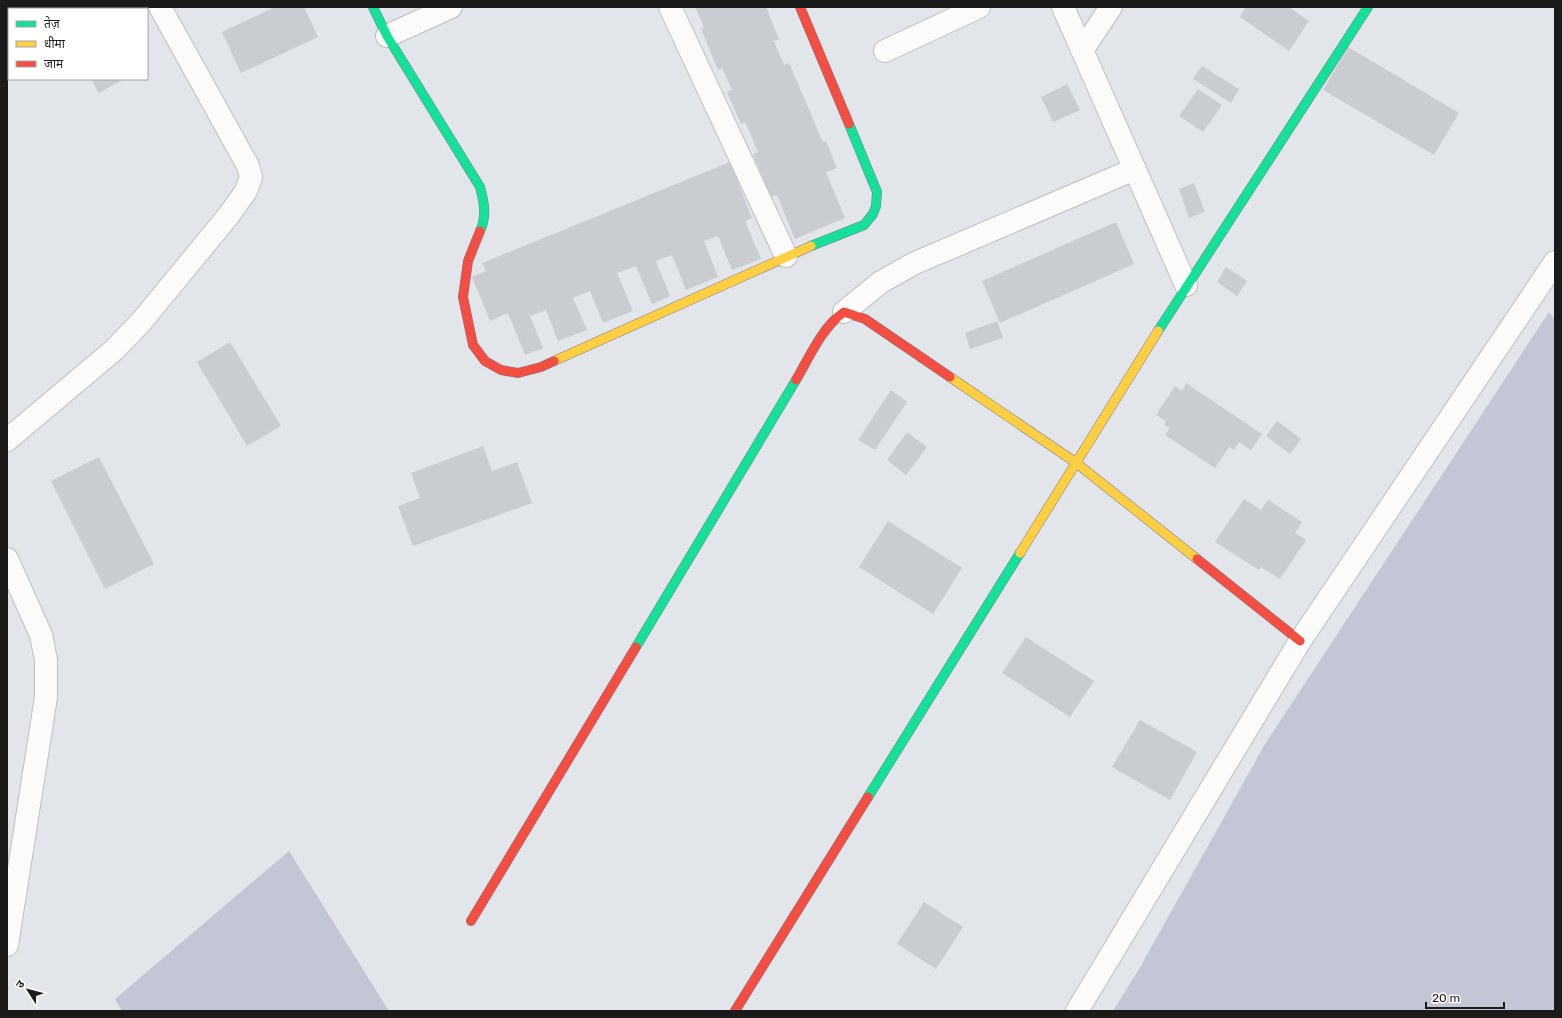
<svg xmlns="http://www.w3.org/2000/svg" width="1562" height="1018" font-family="Rubik,'Noto Sans Devanagari',sans-serif">
	<style>
		.construction { fill: #c3c6d5 }
		.building { fill: #c9cdd1 }
		.lines { fill: none; stroke-linecap: round; stroke-linejoin: round }
		.street-casing { stroke: #bdbfc1; stroke-width: 24 }
		.fast-casing { stroke: #7c7c94; stroke-width: 10 }
		.slow-casing { stroke: #7c7c94; stroke-width: 10 }
		.jam-casing { stroke: #7c7c94; stroke-width: 10 }
		.street { stroke: #fbfbfc; stroke-width: 22 }
		.fast { stroke: #16e098; stroke-width: 9 }
		.slow { stroke: #ffcf43; stroke-width: 9 }
		.jam { stroke: #f24e42; stroke-width: 9 }
	</style>
	<rect width="100%" height="100%" fill="#e2e6ea"/>
	<path class="construction" d="M1549 312 1555 320V1011H1113L1139 969 1265 744Z
		M289 851 389 1011H122L115 999Z"/>
	<path class="building" d="M275 7H304L318 37 241 73 222 32Z
		M695 7H766L779 39 774 41 784 65 789 63 823 142 826 141 837 168 826 172 845 218 795 239 777 195 771 197 753 154 758 152 745 122 741 124 727 92 732 90 722 68 718 70 701 29 704 28Z
		M1246 7H1289L1309 21 1289 51 1240 17Z
		M1348 47 1459 113 1434 155 1323 90Z
		M1202 66 1239 89 1231 103 1193 79Z
		M91 79H124L99 93Z
		M1067 84 1080 110 1053 122 1041 97Z
		M1198 89 1222 105 1203 132 1179 116Z
		M730 162 752 218 745 221 761 259 732 270 718 236 704 241 718 277 686 290 672 255 656 261 670 296 652 304 636 266 617 273 633 311 603 323 590 291 573 298 587 330 558 341 546 310 530 316 543 348 525 355 508 313 490 321 472 277 486 271 482 263Z
		M1194 183 1205 212 1189 218 1179 189Z
		M1116 222 1134 264 1000 323 982 281Z
		M1226 267 1247 281 1237 296 1217 282Z
		M997 321 1003 338 970 349 965 333Z
		M230 342 281 426 247 446 197 362Z
		M1186 383 1262 434 1251 450 1239 442 1234 450 1229 447 1215 468 1165 435 1170 428 1164 425 1166 421 1156 415 1175 386 1182 391Z
		M891 390 907 402 875 450 858 440Z
		M1277 421 1301 439 1290 454 1266 436Z
		M907 432 927 447 906 475 887 460Z
		M483 446 492 471 517 462 532 503 413 546 398 506 420 498 411 473Z
		M99 457 154 564 105 589 51 481Z
		M1244 499 1261 510 1268 500 1302 522 1295 533 1306 540 1280 579 1261 567 1259 570 1215 542Z
		M888 521 962 568 933 614 859 567Z
		M1026 637 1094 681 1070 717 1002 673Z
		M1140 720 1197 752 1170 800 1112 767Z
		M924 902 963 927 936 969 897 944Z"/>
	<g class="lines">
		<g class="street-casing">
			<path id="street" d="M670 7 786 256
				M1063 7 1186 285
				M7 9 13 7
				M387 36 451 7
				M1083 49 1111 7
				M885 51 979 7
				M844 312 881 282 915 263 1135 169
				M7 440 114 350 141 322 229 215 246 191 251 177 248 166 160 7
				M7 559 41 635 46 660V697L7 945
				M1077 1011 1300 641 1555 262"/>
		</g>
		<g class="fast-casing">
			<path id="fast" d="M373 7 387 36 480 187C484 202 487 216 480 231
				M811 246 864 225 873 214 876 206 877 192 849 124
				M1158 331 1368 7
				M636 647 796 380
				M868 797 1020 553"/>
		</g>
		<g class="slow-casing">
			<path id="slow" d="M554 361 811 246
				M950 377 1075 462 1197 559
				M1020 553 1158 331"/>
		</g>
		<g class="jam-casing">
			<path id="jam" d="M800 7 849 124
				M480 231 468 261 463 297 473 345 485 361 501 370 518 373 541 367 554 361
				M796 380C809 358 822 327 844 312L865 319 950 377
				M1197 559 1300 641
				M471 921 636 647
				M735 1011 868 797"/>
		</g>
		<use href="#street" class="street"/>
		<use href="#fast" class="fast"/>
		<use href="#slow" class="slow"/>
		<use href="#jam" class="jam"/>
	</g>
	<rect width="1562" height="1018" fill="none" stroke="#1b1b1b" stroke-width="16"/>
	<rect x="8" y="8" width="140" height="72" fill="#ffffff" stroke="#a4a4a4"/>
	<rect x="16" y="21" width="20" height="6" fill="#16e098" stroke="#a4a4a4"/>
	<text x="44" y="28" font-size="12" fill="#1b1b1b">तेज़</text>
	<rect x="16" y="41" width="20" height="6" fill="#ffcf43" stroke="#a4a4a4"/>
	<text x="44" y="48" font-size="12" fill="#1b1b1b">धीमा</text>
	<rect x="16" y="61" width="20" height="6" fill="#f24e42" stroke="#a4a4a4"/>
	<text x="44" y="68" font-size="12" fill="#1b1b1b">जाम</text>
	<g transform="translate(28 990) rotate(306)" stroke="#ffffff" stroke-width="3" paint-order="stroke">
	<path d="M0-3L7 15L0 10L-7 15Z" fill="#1b1b1b"/>
	<text y="-6" font-size="11" font-weight="bold" text-anchor="middle" fill="#1b1b1b">उ</text>
	</g>
	<path d="M1426 1002v6h78v-6" fill="none" stroke="#1b1b1b" stroke-width="2"/>
	<text x="1432" y="1002" font-size="12" fill="#1b1b1b" stroke="#ffffff" stroke-width="3" paint-order="stroke">20 m</text>
</svg>
